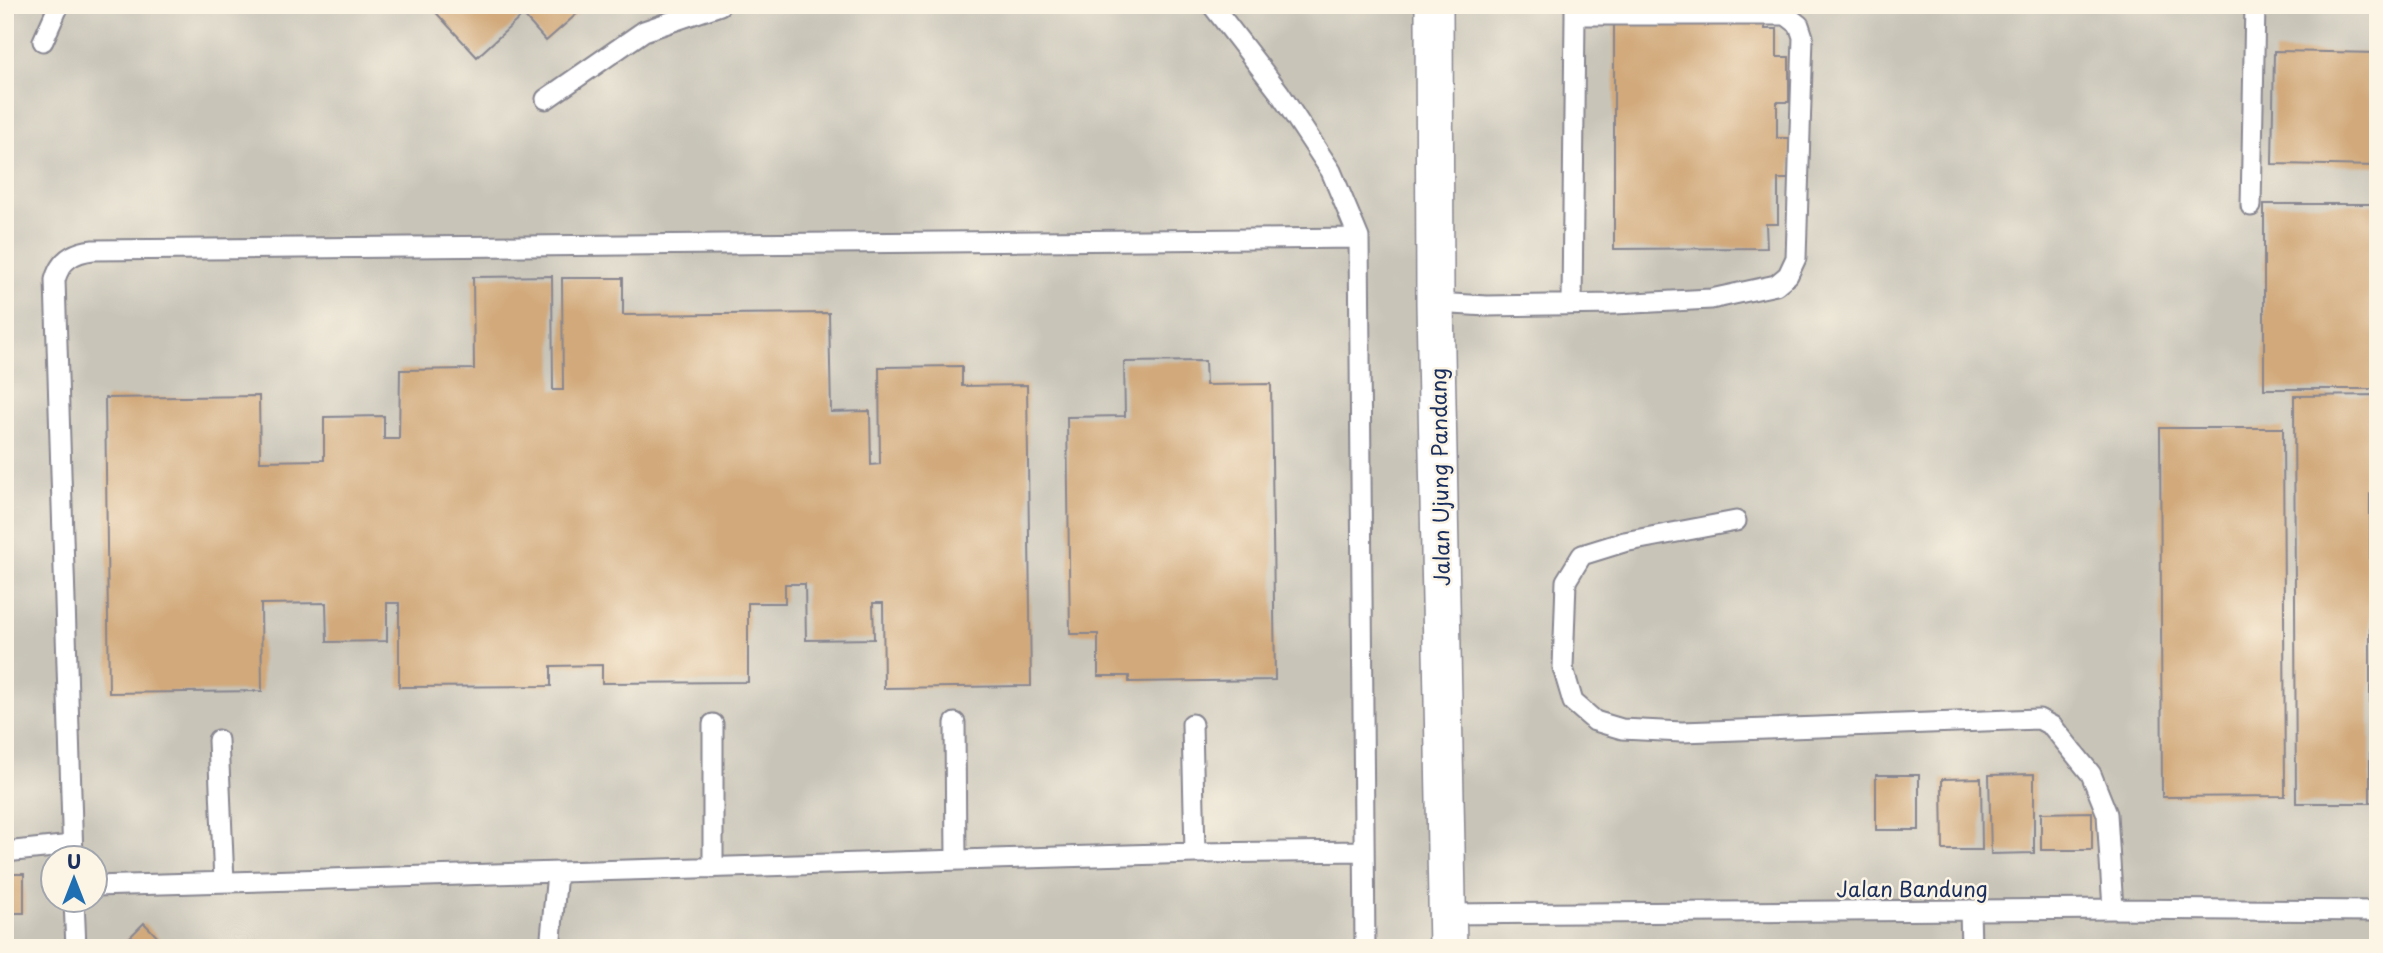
<svg xmlns="http://www.w3.org/2000/svg" width="2383" height="953" font-family="'Playpen Sans',sans-serif">
	<style>
		.industrial { fill: #c8c4b8; fill-rule: evenodd }
		.building { fill: #d1a97a }
		.lines { fill: none; stroke-linecap: round; stroke-linejoin: round }
		.service-casing { stroke: #888690; stroke-width: 23 }
		.minor-casing { stroke: #888690; stroke-width: 40 }
		.service { stroke: #fff; stroke-width: 19 }
		.minor { stroke: #fff; stroke-width: 37 }
		.labels { text-anchor: middle; dominant-baseline: central; stroke-width: 5; stroke-linejoin: round; paint-order: stroke }
		.street-label { font-size: 21px; fill: #1b2f5e; stroke: #fcf5e5 }
	</style>
	<rect width="100%" height="100%" fill="#fcf5e5"/>
	<filter id="ink" filterUnits="userSpaceOnUse"><feTurbulence type="fractalNoise" baseFrequency=".0143" numOctaves="2"/><feDisplacementMap in="SourceGraphic" scale="14" xChannelSelector="R" yChannelSelector="G"/><feConvolveMatrix kernelMatrix="1 2 1 2 8 2 1 2 1" color-interpolation-filters="sRGB"/></filter>
	<filter id="wash" filterUnits="userSpaceOnUse"><feTurbulence type="fractalNoise" baseFrequency=".00686" numOctaves="4" result="noise"/><feDisplacementMap in="SourceGraphic" scale="28" xChannelSelector="R" yChannelSelector="G"/><feGaussianBlur stdDeviation="1.57" result="paint"/><feColorMatrix in="noise" values="0 0 0 0 0 0 0 0 0 0 0 0 0 0 0 0 0 1.4 0 .05"/><feComposite in="paint" operator="in"/></filter>
	<g filter="url(#wash)">
		<rect width="100%" height="100%" fill="#f5ddc2"/>
		<path class="industrial" d="M5 5H2378V948H5ZM52 858H94V900H52Z"/>
		<g id="blocks">
			<path class="building" d="M429 5H587L546 41 523 15 477 57Z
				M1614 20H1765V29H1777V57H1789V102H1777V138H1791V179H1778V224H1766L1767 248 1614 249Z
				M2274 51 2378 53V166L2272 164Z
				M2264 204H2378V389H2264Z
				M552 276 553 390H563L562 278H623V315L829 313 831 412 870 411 871 465 880 464 879 367 962 366V386L1027 385 1031 686 884 688 883 603H873L874 639 806 640 805 584H785V603H748V682L602 683V665L551 666V686L399 687V603H387V641L327 642 326 603 261 604 262 691 109 693 105 398 259 396 260 461 324 460V417L384 416V439H399L400 370 474 369 473 277Z
				M1205 361 1206 385 1271 384 1275 680 1129 682V676H1098V634H1070L1067 417 1125 416 1124 362Z
				M2378 395V494H2370V803H2296L2294 396Z
				M2160 428H2283L2285 796 2162 797Z
				M2034 774V853L1991 854 1989 775Z
				M1876 775H1919V830H1876Z
				M1981 778 1982 850H1943L1942 779Z
				M2092 812V850H2041V813Z
				M5 874H24V913H5Z
				M144 923 164 944 160 948H119Z"/>
		</g>
	</g>
	<g filter="url(#ink)">
		<use href="#blocks" fill-opacity="0" stroke="#888690" stroke-width="2"/>
		<g class="lines">
			<g class="service-casing">
				<path id="service" d="M1212 5 1279 92 1331 171 1359 238 1365 948
					M43 41 59 5
					M546 99 644 31 720 5
					M2251 206 2255 5
					M1435 303 1487 306 1615 304 1711 299 1776 285 1788 275 1796 258 1803 37 1799 25 1786 15H1575V5
					M1572 304 1575 15
					M1736 521 1624 542 1582 555 1566 581 1563 668 1573 702 1595 721 1622 729 1682 732 2039 719 2052 726 2091 774 2107 814 2113 909
					M955 723 956 860
					M713 724V868
					M1192 724 1195 853
					M218 740 224 882
					M5 852 72 845
					M73 858 55 280C60 261 73 252 93 250L1359 238
					M94 886 1195 853 1364 851
					M74 900 76 948
					M1970 910 1971 948
					M1447 914 2113 909 2378 911
					M550 948 557 873"/>
			</g>
			<g class="minor-casing">
				<path id="minor" d="M1434 5 1435 303 1448 948"/>
			</g>
			<use href="#service" class="service"/>
			<use href="#minor" class="minor"/>
		</g>
	</g>
	<g class="labels">
		<g class="street-label">
			<text transform="translate(1439 477) rotate(-91)">Jalan Ujung Pandang</text>
			<text x="1912" y="888">Jalan Bandung</text>
		</g>
	</g>
	<rect width="2383" height="953" fill="none" stroke="#fcf5e5" stroke-width="28"/>
	<g transform="translate(74 879)"><circle r="33" fill="#fcf5e5" stroke="#a2a6af" stroke-width="2"/>
	<path d="M0-5L12 26L0 18L-12 26Z" fill="#1f6fb2"/>
	<text y="-10" font-size="19" font-weight="bold" text-anchor="middle" fill="#1b2f5e">U</text>
	</g>
</svg>
